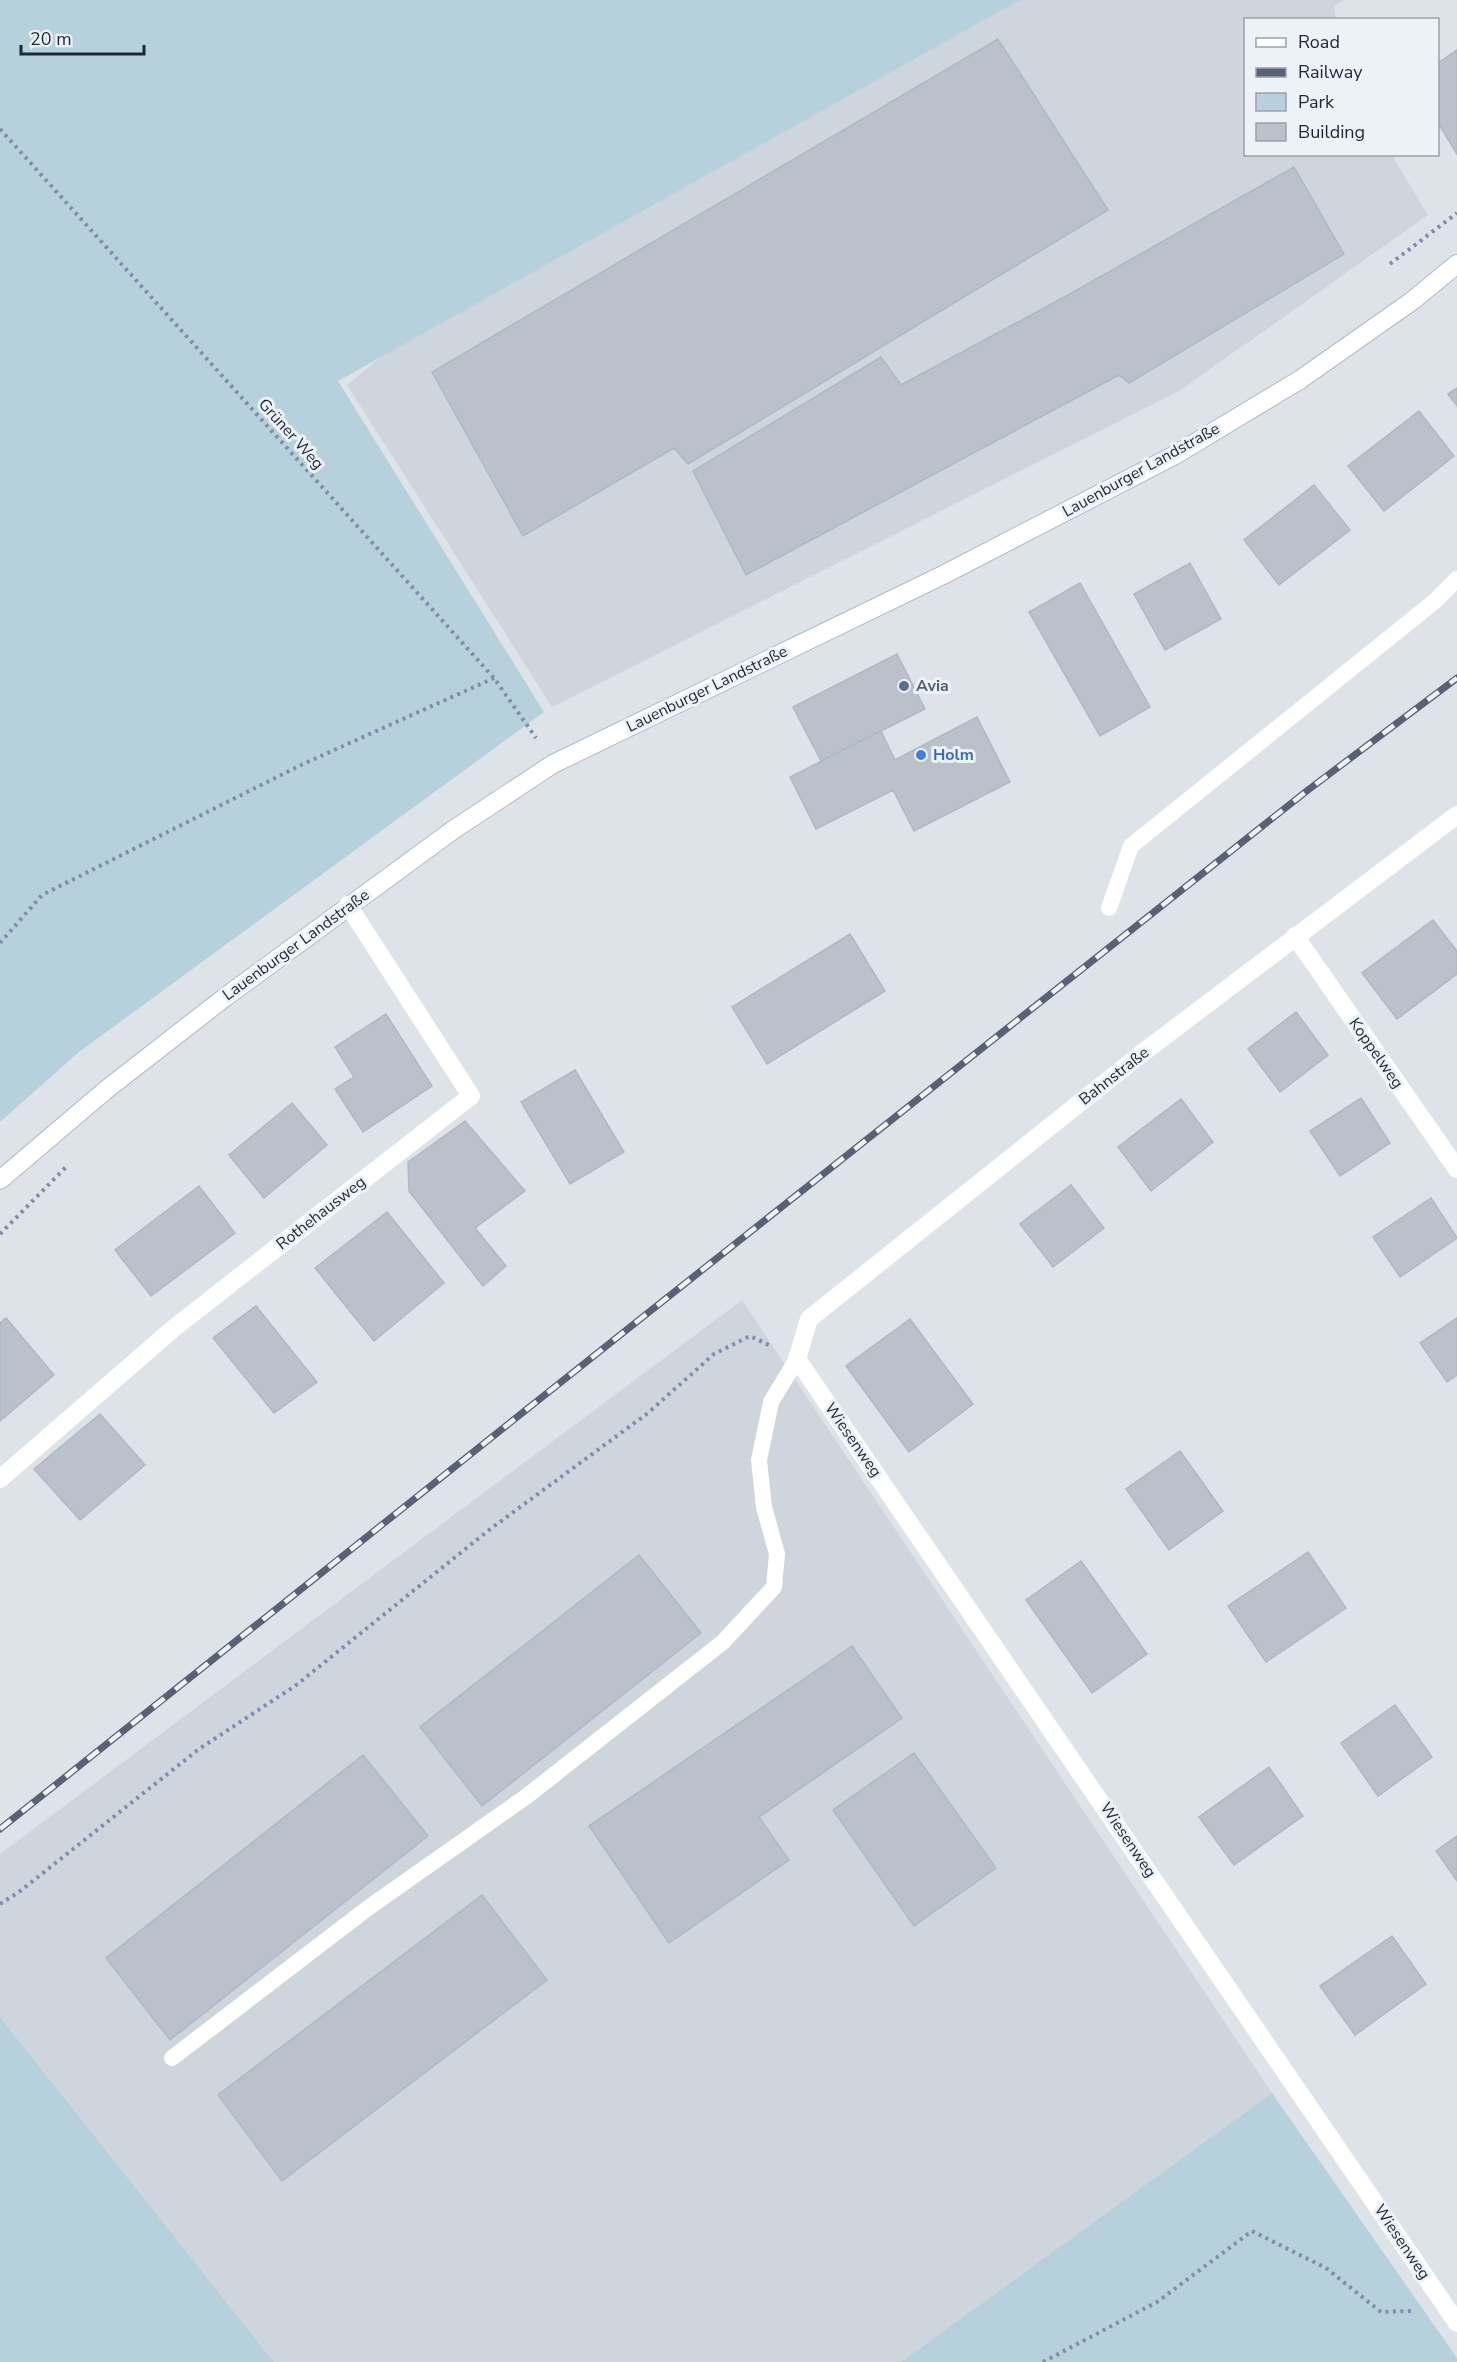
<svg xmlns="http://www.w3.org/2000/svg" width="1457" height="2362" font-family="'Nunito Sans',sans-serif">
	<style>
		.built { fill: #cfd5dd }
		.green { fill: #b6d1db }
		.building { fill: #bac1ca; stroke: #b0b8c2; stroke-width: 1.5 }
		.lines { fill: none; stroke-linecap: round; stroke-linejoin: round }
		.secondary-casing { stroke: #b1bac9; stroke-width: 20 }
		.path { stroke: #7e8dad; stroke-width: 4; stroke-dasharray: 3 4.5; stroke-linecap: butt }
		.lane { stroke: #fff; stroke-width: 16 }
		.street { stroke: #fff; stroke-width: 18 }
		.secondary { stroke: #fff; stroke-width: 18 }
		.rail-casing { stroke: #596174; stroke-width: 7 }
		.rail { stroke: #edf2f6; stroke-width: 4.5; stroke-dasharray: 14; stroke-linecap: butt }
		.service-dot { fill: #5c6f8a; stroke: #edf2f6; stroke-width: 2 }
		.shop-dot { fill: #3f7fe0; stroke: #edf2f6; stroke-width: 2 }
		.labels { text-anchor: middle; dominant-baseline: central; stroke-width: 6; stroke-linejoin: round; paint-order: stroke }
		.street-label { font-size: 16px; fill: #1f2638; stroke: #edf2f6 }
		.service-label { font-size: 16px; font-weight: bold; fill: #4e5e75; stroke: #edf2f6; text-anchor: start }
		.shop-label { font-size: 16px; font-weight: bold; fill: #366cbe; stroke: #edf2f6; text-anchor: start }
	</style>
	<rect width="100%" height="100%" fill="#dde3e9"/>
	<path class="built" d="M816 0H1344L1334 6 1336 19 1246 20V154L1392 155 1428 215 1179 391 552 707 347 385Z
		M742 1300 1272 2093 901 2362H274L0 2017V1854Z"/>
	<path class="green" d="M0 0H1020L338 381 544 712 79 1052 0 1122Z
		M0 2017 274 2362H0Z
		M1272 2093 1457 2358V2362H901Z"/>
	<path class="building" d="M998 39 1108 210 688 464 674 448 523 536 432 372Z
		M1457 50V154L1438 123V63Z
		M1294 167 1344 254 1129 383 1119 375 746 575 693 471 881 357 901 385 1068 295Z
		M1457 388V406L1448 394Z
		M1419 411 1454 456 1384 511 1348 466Z
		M1314 485 1350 530 1279 585 1244 540Z
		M1190 563 1221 619 1165 650 1134 594Z
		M1080 583 1150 707 1100 736 1029 612Z
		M897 654 925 709 821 761 793 707Z
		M977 717 1010 782 914 831 893 790 816 829 790 777 881 731 895 760Z
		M1433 920 1457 951V974L1397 1019 1362 973Z
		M850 934 885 991 767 1064 732 1007Z
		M1296 1012 1328 1055 1280 1092 1248 1049Z
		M386 1014 432 1086 363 1132 335 1089 354 1077 335 1047Z
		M575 1070 624 1152 570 1184 521 1102Z
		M1361 1098 1390 1143 1340 1176 1310 1131Z
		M1181 1099 1213 1142 1151 1191 1118 1147Z
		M292 1103 327 1145 264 1198 229 1155Z
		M465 1121 525 1191 475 1228 506 1266 483 1286 409 1191 408 1162Z
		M1071 1185 1104 1228 1053 1267 1020 1224Z
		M199 1186 235 1233 151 1296 115 1250Z
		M1431 1198 1457 1238 1400 1277 1373 1237Z
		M387 1212 444 1283 374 1341 315 1268Z
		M256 1306 317 1382 274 1413 213 1338Z
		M6 1318 54 1375 0 1421V1323Z
		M1457 1318V1375L1447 1382 1420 1343Z
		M910 1319 973 1404 909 1452 846 1366Z
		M100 1414 145 1465 80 1520 34 1469Z
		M1180 1451 1223 1511 1169 1550 1126 1489Z
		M1308 1552 1346 1608 1266 1662 1228 1606Z
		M639 1555 701 1633 482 1806 420 1727Z
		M1081 1561 1147 1654 1092 1693 1026 1600Z
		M852 1646 902 1718 759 1817 789 1860 669 1943 589 1826Z
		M1395 1705 1432 1757 1378 1796 1341 1743Z
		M914 1753 996 1868 914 1926 833 1810Z
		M363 1755 428 1836 170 2040 106 1958Z
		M1269 1767 1303 1816 1234 1865 1199 1817Z
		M1457 1836V1881L1436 1851Z
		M482 1895 547 1980 282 2181 218 2095Z
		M1392 1936 1426 1984 1355 2035 1320 1986Z"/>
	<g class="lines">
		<g class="secondary-casing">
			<path id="secondary" d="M0 1180 107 1089 224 998 453 830 553 764 943 575 1175 455 1301 379 1412 301 1457 264"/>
		</g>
		<path class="path" d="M0 129 494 678 536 738
			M1390 264 1457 213
			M0 943 42 895 301 765 494 678
			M0 1234 67 1166
			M0 1904 19 1892 199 1749 295 1686 489 1530 648 1413 714 1354 750 1336 771 1346
			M1043 2362 1157 2302 1252 2231 1326 2268 1381 2312 1411 2311"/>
		<path class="lane" d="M1109 908 1131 846 1435 601 1457 579
			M172 2058 368 1908 527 1796 723 1642 774 1587 777 1554 764 1507 759 1460 771 1402 797 1359"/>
		<path class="street" d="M1457 815 1141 1054 809 1319 797 1359 1457 2323
			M1295 936 1457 1169
			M0 1479 174 1328 471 1096 348 905"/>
		<use href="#secondary" class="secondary"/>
		<g class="rail-casing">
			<path id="rail" d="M0 1829 644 1316 1308 790 1457 678"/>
		</g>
		<use href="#rail" class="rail"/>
	</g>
	<circle class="service-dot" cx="904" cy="686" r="6"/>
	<circle class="shop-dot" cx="921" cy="755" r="6"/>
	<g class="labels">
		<g class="street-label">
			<text transform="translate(291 434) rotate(48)">Grüner Weg</text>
			<text transform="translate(1141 470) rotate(-29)">Lauenburger Landstraße</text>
			<text transform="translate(707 689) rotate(-26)">Lauenburger Landstraße</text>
			<text transform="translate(296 945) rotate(-36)">Lauenburger Landstraße</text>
			<text transform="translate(1376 1053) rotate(55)">Koppelweg</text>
			<text transform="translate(1114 1076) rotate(-38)">Bahnstraße</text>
			<text transform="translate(321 1213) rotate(-38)">Rothehausweg</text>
			<text transform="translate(853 1440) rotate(55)">Wiesenweg</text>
			<text transform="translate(1128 1840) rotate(56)">Wiesenweg</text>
			<text transform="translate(1402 2242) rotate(56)">Wiesenweg</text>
		</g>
		<g class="service-label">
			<text x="916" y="686">Avia</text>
		</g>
		<g class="shop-label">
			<text x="933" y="755">Holm</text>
		</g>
	</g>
	<rect x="1244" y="18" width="195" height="138" fill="#edf2f6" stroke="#9ba0aa" stroke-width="1.5"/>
	<rect x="1256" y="38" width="30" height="9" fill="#ffffff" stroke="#9ba0aa" stroke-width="1.5"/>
	<text x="1298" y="48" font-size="18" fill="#1f2638">Road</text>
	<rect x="1256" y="68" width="30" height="9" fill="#596174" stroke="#9ba0aa" stroke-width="1.5"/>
	<text x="1298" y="78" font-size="18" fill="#1f2638">Railway</text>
	<rect x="1256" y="93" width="30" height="18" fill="#b6d1db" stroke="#9ba0aa" stroke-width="1.5"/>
	<text x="1298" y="108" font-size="18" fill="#1f2638">Park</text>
	<rect x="1256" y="123" width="30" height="18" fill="#bac1ca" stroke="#9ba0aa" stroke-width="1.5"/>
	<text x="1298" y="138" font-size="18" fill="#1f2638">Building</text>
	<path d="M21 45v9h123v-9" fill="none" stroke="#1f2638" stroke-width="3"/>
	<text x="30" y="45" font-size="18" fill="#1f2638" stroke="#edf2f6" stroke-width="4.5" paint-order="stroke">20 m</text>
</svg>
